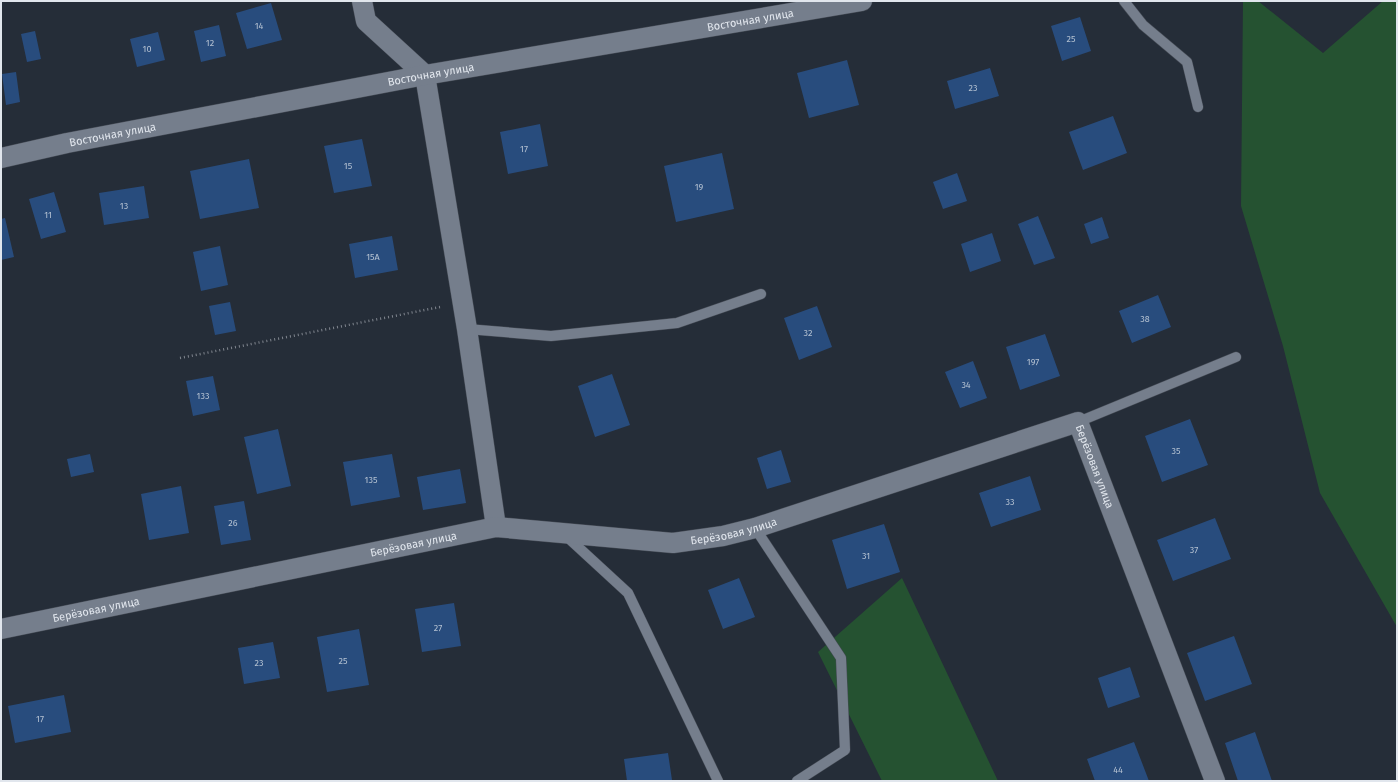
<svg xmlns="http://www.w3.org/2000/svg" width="1398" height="782" font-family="'Fira Sans',sans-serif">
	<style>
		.green { fill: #255231 }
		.building { fill: #284c7d }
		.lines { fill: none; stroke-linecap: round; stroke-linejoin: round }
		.lane-casing { stroke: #454b55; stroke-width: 11 }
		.street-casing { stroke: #454b55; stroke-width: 21 }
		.path { stroke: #80868f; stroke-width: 2.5; stroke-dasharray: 1 3; stroke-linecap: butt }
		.lane { stroke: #757e8c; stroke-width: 10 }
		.street { stroke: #757e8c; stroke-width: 20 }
		.labels { text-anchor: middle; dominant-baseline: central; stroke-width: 4; stroke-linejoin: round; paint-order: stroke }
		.number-label { font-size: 9px; fill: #b3c0d1 }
		.street-label { font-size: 11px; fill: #e1e6ed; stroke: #11151a }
	</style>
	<rect width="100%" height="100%" fill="#252d38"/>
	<path class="green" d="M1243 1H1258L1323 53 1383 1H1397V627L1320 493 1283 346 1241 206Z
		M902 578 998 781H882L818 652Z"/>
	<path class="building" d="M271 3 282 40 247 49 236 13Z
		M1080 17 1091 51 1062 61 1051 26Z
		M219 25 226 56 201 62 194 31Z
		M35 31 41 59 27 62 21 34Z
		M158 32 165 60 137 67 130 39Z
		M847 60 859 105 809 118 797 73Z
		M990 68 999 96 955 109 947 81Z
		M16 72 20 102 6 105 2 74Z
		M1113 116 1127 153 1083 170 1069 132Z
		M540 124 548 166 508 174 500 132Z
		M362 139 372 186 334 193 324 146Z
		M722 153 734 209 676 222 664 166Z
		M249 159 259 208 200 219 190 171Z
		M957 173 967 201 943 209 933 182Z
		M144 186 149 218 104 225 99 193Z
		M54 192 66 232 41 239 29 199Z
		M1038 216 1055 258 1034 265 1018 224Z
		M1102 217 1109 238 1091 244 1084 224Z
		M5 218 14 257 1 260V219Z
		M992 233 1001 261 970 272 961 244Z
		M392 236 398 270 355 278 349 244Z
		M220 246 228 285 201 291 193 252Z
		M1158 295 1171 327 1132 343 1119 311Z
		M230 302 236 331 215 335 209 306Z
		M817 306 832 347 799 360 784 318Z
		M1045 334 1060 376 1020 390 1006 347Z
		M973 361 987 398 960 408 945 372Z
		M612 374 630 425 595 437 578 386Z
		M213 376 220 410 193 416 186 381Z
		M1190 419 1208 465 1162 482 1145 436Z
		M278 429 291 486 257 494 244 437Z
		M781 450 791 482 767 489 757 458Z
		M90 454 94 472 71 477 67 459Z
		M392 454 400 497 351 506 343 462Z
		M460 469 466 503 423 510 417 477Z
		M1030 476 1041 510 991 527 979 493Z
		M181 486 189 533 149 540 141 494Z
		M244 501 251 540 221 545 214 506Z
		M1215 518 1231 559 1173 581 1157 540Z
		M884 524 900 572 847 589 832 540Z
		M739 578 755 617 723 629 708 590Z
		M454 603 461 646 422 652 415 609Z
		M359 629 369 685 327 692 317 637Z
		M1234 636 1252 684 1205 701 1187 653Z
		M273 642 280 678 244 684 238 648Z
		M1130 667 1140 697 1108 708 1098 678Z
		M64 695 71 732 15 743 8 706Z
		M1255 732 1272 781H1238L1225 743Z
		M1134 742 1149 781H1095L1087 759Z
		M668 753 672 780 661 781H627L624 759Z"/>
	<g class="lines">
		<g class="lane-casing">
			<path id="lane" d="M1124 1 1143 25 1187 62 1198 107
				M467 329 551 336 677 323 761 294
				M1078 422 1236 357
				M755 528 841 658 845 750 797 781
				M565 535 628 593 718 781"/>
		</g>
		<g class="street-casing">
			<g id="street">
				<path d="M362 1 366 21 425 75 467 329 496 527"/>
				<path id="s1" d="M1 158 67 143 425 75 862 1"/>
				<path id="s2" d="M1 629 496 527 673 543 723 536 755 528 1078 422 1215 781"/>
			</g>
		</g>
		<path class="path" d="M180 358 440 307"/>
		<use href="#lane" class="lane"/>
		<use href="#street" class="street"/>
	</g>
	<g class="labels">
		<g class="number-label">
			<text x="259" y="26">14</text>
			<text x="1071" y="39">25</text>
			<text x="210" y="43">12</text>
			<text x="147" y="49">10</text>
			<text x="973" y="88">23</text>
			<text x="524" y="149">17</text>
			<text x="348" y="166">15</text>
			<text x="699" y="187">19</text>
			<text x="124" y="206">13</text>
			<text x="48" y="215">11</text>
			<text x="373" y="257">15А</text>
			<text x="1145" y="319">38</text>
			<text x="808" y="333">32</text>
			<text x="1033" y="362">197</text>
			<text x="966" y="385">34</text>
			<text x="203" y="396">133</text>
			<text x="1176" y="451">35</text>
			<text x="371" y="480">135</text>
			<text x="1010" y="502">33</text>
			<text x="233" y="523">26</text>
			<text x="1194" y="550">37</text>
			<text x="866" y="556">31</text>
			<text x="438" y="628">27</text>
			<text x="343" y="661">25</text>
			<text x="259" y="663">23</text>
			<text x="40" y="719">17</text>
			<text x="1118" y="770">44</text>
		</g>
		<g class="street-label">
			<text stroke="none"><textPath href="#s1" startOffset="762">Восточная улица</textPath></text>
			<text stroke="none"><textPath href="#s1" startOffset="438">Восточная улица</textPath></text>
			<text stroke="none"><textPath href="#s1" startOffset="114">Восточная улица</textPath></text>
			<text stroke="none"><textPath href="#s2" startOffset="1154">Берёзовая улица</textPath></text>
			<text stroke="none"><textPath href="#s2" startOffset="745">Берёзовая улица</textPath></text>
			<text stroke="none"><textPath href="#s2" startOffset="421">Берёзовая улица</textPath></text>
			<text stroke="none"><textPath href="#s2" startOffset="97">Берёзовая улица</textPath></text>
		</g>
	</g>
	<rect width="1398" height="782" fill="none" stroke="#e1e6ed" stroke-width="4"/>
</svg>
